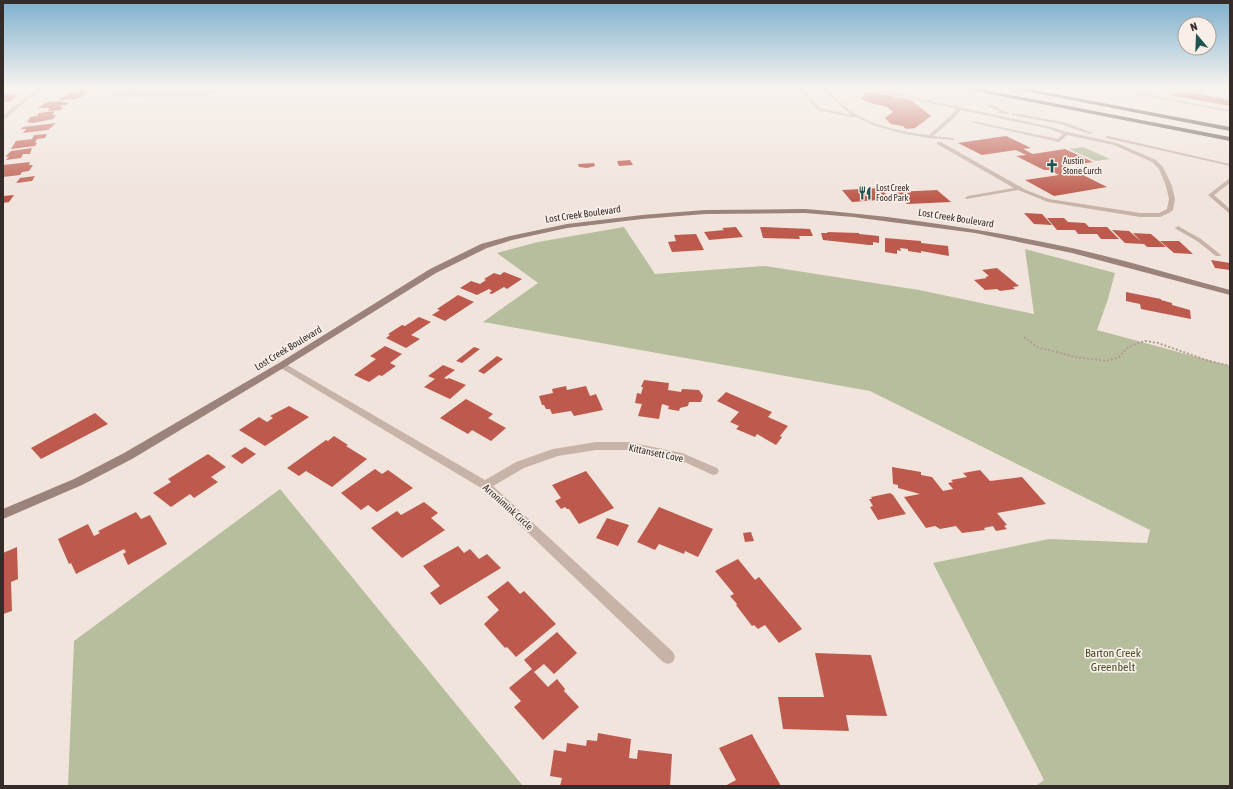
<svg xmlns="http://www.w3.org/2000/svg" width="1233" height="789" font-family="'Asap Condensed',sans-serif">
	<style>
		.green { fill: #b7be9d }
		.building { fill: #be5a4d }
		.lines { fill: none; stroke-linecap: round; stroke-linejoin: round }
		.path-far1 { stroke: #b39d93; stroke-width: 1.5; stroke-dasharray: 1 1; stroke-linecap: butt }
		.path { stroke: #b39d93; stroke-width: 2; stroke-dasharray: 2 2; stroke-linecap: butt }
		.lane { fill: #c8b3a9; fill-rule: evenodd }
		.street { fill: #c8b3a9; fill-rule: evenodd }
		.secondary { fill: #9b827b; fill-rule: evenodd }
		.highway { fill: #564440; fill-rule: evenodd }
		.labels { text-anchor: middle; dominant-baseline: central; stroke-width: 3.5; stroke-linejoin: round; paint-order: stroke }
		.far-poi-label { font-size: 9px; fill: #352b28; stroke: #f8efe8; text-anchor: start }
		.street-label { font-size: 10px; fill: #352b28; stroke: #f8efe8 }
		.near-park-label { font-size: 12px; fill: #49522e; stroke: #f8efe8 }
	</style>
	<rect width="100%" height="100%" fill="#f0e4dc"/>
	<path class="green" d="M114 88H237L203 96 117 97 113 96Z
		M1083 147 1110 159 1096 161 1069 149Z
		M624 227 655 274 765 266 919 290 1034 314 1025 249 1115 273 1108 299 1097 330 1230 366V786H1036L1044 780 933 563 1049 539 1147 543 1150 530 870 391 483 322 538 283 497 253 538 242Z
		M280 489 523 786H68L74 641Z"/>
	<path class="building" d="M81 89H93L89 92H85L82 97 76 99 58 100 69 93H78Z
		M862 92H870L911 100 931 116 915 128 906 129 903 126 891 124 885 118 893 112 887 107 867 102 861 98 865 95Z
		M1186 92 1230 100V106L1170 95Z
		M18 94 11 101 3 103V96L5 95Z
		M63 101 62 103 68 102 66 105H61L60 107 63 106 61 110 48 111 50 108H38L46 102Z
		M55 111 52 115H56L53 119 33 123 27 122 30 117 37 116 39 113Z
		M56 123 48 130 23 133 26 129H21L23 127Z
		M47 134 45 138 37 139 35 143H37L35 146 11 149 16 141 32 139 34 135Z
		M1006 136 1031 148 1023 149 1033 154 1065 149 1093 162 1061 167 1072 173 1077 172 1107 187 1054 196 1025 180 1059 175 1049 170H1044L1016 156 1026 155 1016 150 982 155 958 143Z
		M32 148 30 154H23L21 158 6 160 9 156 5 157 11 151Z
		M630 160 633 165 619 166 617 161Z
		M30 162 29 165H33L29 171 22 172 20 175 3 177V165Z
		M594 163 595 166 587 168 579 167 578 164Z
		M35 176 32 181 16 183 20 178Z
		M880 188 891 199 852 202 842 190Z
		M937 190 951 202 907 204 895 192Z
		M14 195 9 202 3 203V196Z
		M1024 213 1042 214 1052 225 1034 224Z
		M1047 218H1064L1068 222 1085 223 1089 227H1107L1119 239H1101L1097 234H1078L1075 230H1057Z
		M736 227 743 237 709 240 704 232 724 230 722 228Z
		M760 227 810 229 813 236H799L800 239 763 238Z
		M1112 230 1129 231 1142 242 1133 233 1151 234 1166 247H1147L1144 244 1125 243Z
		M827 232 859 233V234L879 236V243L873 242V245H869L823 240 821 233H828Z
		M696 234 704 250 672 252 668 242 676 241 674 235Z
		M885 238 921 241V243L948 246 949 256 921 251V253L908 251V249L900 248 901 251 897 250V254L885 252Z
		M1160 241H1179L1193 254 1174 253Z
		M1211 260 1230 263V270L1215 268Z
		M997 268 1019 286 1013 287 1015 289 1000 291 997 289 985 290 974 280 987 278 985 277 989 276 982 270Z
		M504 272 522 279 507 289 504 287 492 294 489 293 492 291 489 289 477 295 460 288 471 281 480 284 486 280 484 279 494 273 500 275Z
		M1126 292 1161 299V300L1172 303V305L1190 310 1191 319 1141 309 1140 304 1126 301Z
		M458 295 474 302 445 321 432 315 440 310 437 309Z
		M419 317 431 322 411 335 420 339 406 348 386 338 390 335 388 334 402 325 405 326Z
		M385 346 402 354 390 363 396 366 382 376 379 375 369 382 354 375 376 359 370 356Z
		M474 347 480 349 462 363 456 361Z
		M497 356 503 359 484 374 478 371Z
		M443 365 455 370 444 378 447 379 449 378 466 385 450 399 424 387 435 379 428 376Z
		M644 380 669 383 668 390 681 392 682 389 699 390 703 396 701 402H689L688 406 680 408 679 411 668 409 669 406 662 404 659 419 638 416 642 404 635 403 637 393 641 394 643 387H641Z
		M566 386 567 390 586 386 590 396 596 394 603 410 574 416 571 411 552 414 550 409H546L544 405H542L539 396 553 393 552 389Z
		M726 392 772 412 768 417 788 426 780 436 782 437 776 445 757 434 755 437 736 429 739 426 730 422 739 412 717 401Z
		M466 399 493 414 488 418 506 428 491 441 472 430 468 434 440 418Z
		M289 406 309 417 265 446 239 430 259 417 267 422 273 418 270 416Z
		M95 413 108 424 41 459 31 448Z
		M334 436 348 445 346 446 367 459 332 487 306 471 299 476 287 468 326 440 328 441Z
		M245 447 256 454 242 464 231 456Z
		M208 454 226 467 211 477 218 482 194 498 190 494 171 507 153 493 171 482 168 479Z
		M892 467 921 472V475L932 477 943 491 953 489 948 483 953 482 951 480 967 477 963 473 980 470 990 481 1022 477 1046 504 997 513 1007 525 1004 526 1007 529 996 531 993 526 984 528 985 530 962 533 956 526 940 529 935 526 926 528 904 497 920 494 898 488V485L893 484Z
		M375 469 382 474 388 470 413 488 377 512 368 505 361 510 341 493Z
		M586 471 614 508 579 524 569 509H567L565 507 561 509 555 501 561 498 552 485Z
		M890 493 893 495 906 514 878 520 870 507 873 506 869 499H872L871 497Z
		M424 502 438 513 431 518 445 530 402 558 371 528 397 511 401 515Z
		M659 507 713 529 698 557 685 551 684 554 659 544 655 550 637 542Z
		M136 512 141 519 150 515 167 544 128 565 123 554 126 552 124 549 76 574 71 563 69 564 58 539 88 524 94 536 100 533 98 531Z
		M607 518 629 525 618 546 596 538Z
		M751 532 754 541 745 542 743 533Z
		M458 546 464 553 470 549 479 559 487 554 501 568 440 605 430 593 440 586 423 566Z
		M17 547 18 579 11 582 12 611 3 614V553Z
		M738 559 755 580 759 577 802 629 779 643 765 625 758 629 754 625 752 626 736 605 737 604 730 596 734 594 715 571Z
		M508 581 520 594 524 591 556 624 516 657 507 647 505 648 484 624 499 610 487 597Z
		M557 632 577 653 554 674 544 664 534 672 548 687 557 679 565 689 564 691 579 707 543 740 514 707 521 701 509 688 532 669 524 660Z
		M815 653 871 655 887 716 846 715 849 731 783 729 778 697H824Z
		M598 733 631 739 629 758 637 759 638 750 672 754 670 786H560L562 778 550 776 554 750 566 752 567 743 586 746 587 740 597 741Z
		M752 734 754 738 781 786H725L736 780 719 748Z"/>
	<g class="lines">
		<path class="path-far1" d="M121 88 116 92 136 94 132 96H147L154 94 230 88"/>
		<path class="path" d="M1024 337 1037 347 1075 357 1106 361 1119 357 1128 347 1145 341 1158 343 1206 360 1230 366"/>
		<path class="lane" d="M798 88H802L820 108 851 115 821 88H826C834 96 842 105 851 111 873 126 902 132 929 135L948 118 957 109 863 88H872L1051 127 1067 132 1117 143 1156 160 1163 167 1172 186 1175 199 1173 210 1169 213 1160 217H1140L1048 202 1018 190 966 199 965 198 968 196 1014 188 937 144V142H941L1026 190 1049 199 1140 213H1159L1167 209 1169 199 1166 186 1159 169 1152 162 1114 145 1067 135 1059 142 974 123 972 122V121L1058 139 1063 134 1050 129 961 110 952 120 933 136 952 138 954 139V140L929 138 900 133 873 125 856 117H850L818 110Z
			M1118 88H1126L1165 98 1230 110V112L1165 100Z
			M989 105H991L1010 113 1008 114 998 113 999 111 989 107Z
			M1013 113 1063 122 1093 133 1091 134 1060 124 1012 115V113Z
			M1108 136 1230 164V166L1106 138V136Z
			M1230 178V183L1214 195 1230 209V214L1208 195Z
			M1178 226 1201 239 1221 255 1220 256H1216L1197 241 1176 229 1175 228Z"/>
		<path class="street" d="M39 88H45L20 106 3 121V116L16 104Z
			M282 362 485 480 516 462 553 449 596 442H629L682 453 717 468 719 471 717 474 713 475 680 460 629 450H596L558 456 524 468 493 486 673 652 675 657 673 662 668 664 663 662 481 488 279 367 277 365Z"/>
		<path class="secondary" d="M805 209C895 216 984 229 1072 248 1125 260 1177 276 1230 290V295L1072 253 975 233 853 217 805 213 705 214 642 219 567 228 512 240 487 248 436 273 285 367 132 459 82 485 3 519V509L74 479 124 453 279 363 430 269 481 244 510 236 567 224 642 215 705 210Z"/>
		<path class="highway" d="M960 88H974L1230 137V141Z
			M1009 88H1023L1230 127V131Z"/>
	</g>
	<linearGradient id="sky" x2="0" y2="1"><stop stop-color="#7db0ce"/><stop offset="0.44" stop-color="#f8f3ef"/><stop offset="1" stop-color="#f8f3ef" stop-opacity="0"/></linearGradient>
	<rect width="1233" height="199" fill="url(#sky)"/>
	<defs>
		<g id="church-bare" transform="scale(1.08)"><path d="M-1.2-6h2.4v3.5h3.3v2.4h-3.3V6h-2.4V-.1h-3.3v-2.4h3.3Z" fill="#215451" stroke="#f8efe8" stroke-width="2.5" paint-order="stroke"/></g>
		<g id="restaurant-bare" transform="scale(1.08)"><path d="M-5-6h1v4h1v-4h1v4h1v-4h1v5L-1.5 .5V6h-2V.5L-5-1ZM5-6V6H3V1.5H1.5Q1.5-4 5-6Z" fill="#215451" stroke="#f8efe8" stroke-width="2.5" paint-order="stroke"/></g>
	</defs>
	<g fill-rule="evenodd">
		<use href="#church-bare" x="1052" y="166"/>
		<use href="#restaurant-bare" x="865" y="193"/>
	</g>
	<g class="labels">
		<g class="far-poi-label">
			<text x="1063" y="161">Austin<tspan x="1063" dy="10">Stone Curch</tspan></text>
			<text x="876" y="188">Lost Creek<tspan x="876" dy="10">Food Park</tspan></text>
		</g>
		<g class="street-label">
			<text transform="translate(583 214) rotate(-8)">Lost Creek Boulevard</text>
			<text transform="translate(956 218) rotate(9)">Lost Creek Boulevard</text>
			<text transform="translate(288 348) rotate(-31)">Lost Creek Boulevard</text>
			<text transform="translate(656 453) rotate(12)">Kittansett Cove</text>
			<text transform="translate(508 507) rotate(42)">Arronimink Circle</text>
		</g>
		<g class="near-park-label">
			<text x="1113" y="653">Barton Creek<tspan x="1113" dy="14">Greenbelt</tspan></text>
		</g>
	</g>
	<rect width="1233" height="789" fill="none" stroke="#352b28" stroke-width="8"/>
	<g transform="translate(1197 36) rotate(341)"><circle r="19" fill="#f8efe8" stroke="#aaa19b"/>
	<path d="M0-3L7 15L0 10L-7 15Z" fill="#215451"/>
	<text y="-6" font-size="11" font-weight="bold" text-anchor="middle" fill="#352b28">N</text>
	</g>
</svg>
